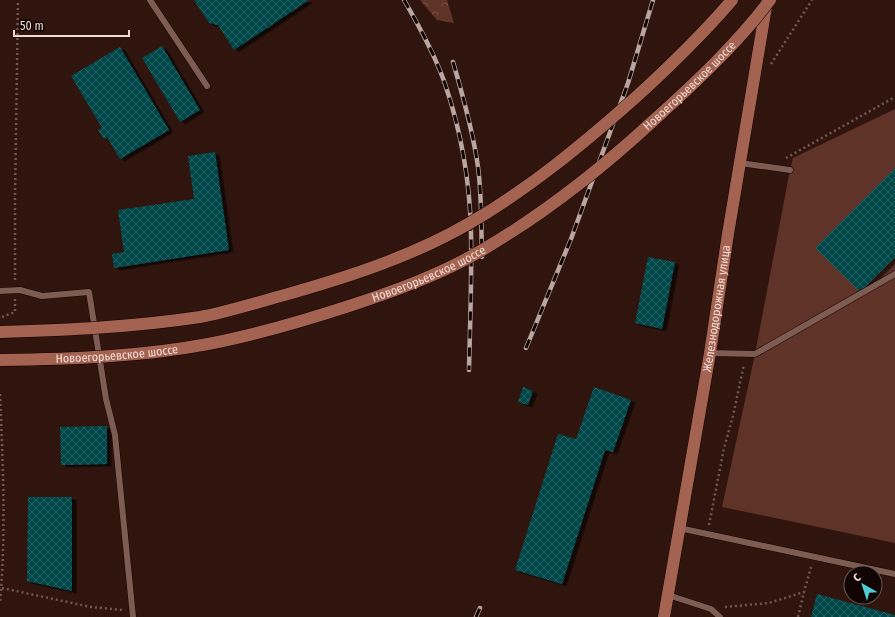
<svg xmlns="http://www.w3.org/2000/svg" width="895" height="617" font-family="'Fira Sans Condensed',sans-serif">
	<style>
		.green { fill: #5f3327 }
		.forest { fill: url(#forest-crowns) }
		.building { fill: url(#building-cross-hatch); filter: url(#shadow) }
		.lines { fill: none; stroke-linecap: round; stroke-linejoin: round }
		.lane-casing { stroke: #170200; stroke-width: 7 }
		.secondary-casing { stroke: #170200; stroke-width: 13 }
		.path { stroke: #715852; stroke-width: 2.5; stroke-dasharray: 2 3; stroke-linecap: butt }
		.lane { stroke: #7d5c53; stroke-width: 6 }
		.secondary { stroke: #a46351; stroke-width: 12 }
		.rail-casing { stroke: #baa59f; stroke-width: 4.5 }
		.rail { stroke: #100503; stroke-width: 3; stroke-dasharray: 9; stroke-linecap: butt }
		.secondary-bridge-casing { stroke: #170200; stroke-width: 13; stroke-linecap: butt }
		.secondary-bridge { stroke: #a46351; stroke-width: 12 }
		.labels { text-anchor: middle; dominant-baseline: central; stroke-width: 4; stroke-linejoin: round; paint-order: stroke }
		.street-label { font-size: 12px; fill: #efdcd6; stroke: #100503 }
	</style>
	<defs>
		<pattern id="forest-crowns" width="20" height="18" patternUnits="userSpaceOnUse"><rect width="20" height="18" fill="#5f3327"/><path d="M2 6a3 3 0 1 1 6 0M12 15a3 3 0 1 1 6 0" fill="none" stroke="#765046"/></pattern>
		<pattern id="building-cross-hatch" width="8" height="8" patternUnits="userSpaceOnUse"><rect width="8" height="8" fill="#004749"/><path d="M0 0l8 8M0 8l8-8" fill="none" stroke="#266162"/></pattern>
		<filter id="shadow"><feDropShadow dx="4.5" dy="2.5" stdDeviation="0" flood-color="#0009"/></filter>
	</defs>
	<rect width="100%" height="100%" fill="#30150e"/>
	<path class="green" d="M895 109V543L722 507 755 354 790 170 793 158Z"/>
	<path class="forest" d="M420 0H447L454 23 437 20Z"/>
	<path class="building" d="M194 0H309L234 50 218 25 209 23Z
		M162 46 200 110 180 122 142 58Z
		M120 47 169 130 120 159 107 137 104 139 98 130 102 128 71 76Z
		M215 152 229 250 114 268 112 254 124 252 118 210 194 199 188 156Z
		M895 168V257L860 292 815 248Z
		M648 257 675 262 662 329 635 323Z
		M523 387 533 391 528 405 518 402Z
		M594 387 631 400 613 452 605 450 562 584 515 570 558 434 576 439Z
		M107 426V464L61 465 60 427Z
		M28 497H72V591L27 581Z
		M817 594 895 615V617H811Z"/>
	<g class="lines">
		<g class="lane-casing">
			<path id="lane" d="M150 0 207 86
				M740 163 790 170
				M0 291 20 290 42 296 89 292 106 399 115 435 133 617
				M710 353 755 354 895 274
				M679 528 895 574
				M668 595 711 609 720 617"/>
		</g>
		<g class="secondary-casing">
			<g id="secondary">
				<path id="s1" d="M664 617 710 353 728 234 767 1"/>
			</g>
		</g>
		<path class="path" d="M771 64 812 0
			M786 158 895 97
			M15 280V197L18 0
			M2 317 15 312V299
			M0 394C3 464 6 534 0 603
			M709 525 724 448 733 416 744 364
			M2 588 91 607 122 610
			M725 607 769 603 804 592 811 567
			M798 617 804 592"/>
		<use href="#lane" class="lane"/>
		<use href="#secondary" class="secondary"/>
		<g class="rail-casing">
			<path id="rail" d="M404 0C419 26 434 53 444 81 461 130 470 182 471 233 472 278 470 324 469 370
				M453 62C463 96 473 131 478 167 482 197 481 227 482 257
				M526 348 571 239 628 83 653 0
				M476 617 480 608"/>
		</g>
		<use href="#rail" class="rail"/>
		<g class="secondary-bridge-casing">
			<g id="secondary-bridge">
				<path d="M0 332C67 330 134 327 200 317 227 312 255 303 281 296 345 278 411 257 468 224 529 189 583 144 635 98 669 67 702 35 732 0"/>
				<path id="s2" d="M0 360C70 359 139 357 208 344 255 335 303 321 349 306 395 291 442 274 484 249 545 213 601 169 653 121 695 83 736 45 770 0"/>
			</g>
		</g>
		<use href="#secondary-bridge" class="secondary-bridge"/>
	</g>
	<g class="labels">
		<g class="street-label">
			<text stroke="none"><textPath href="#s2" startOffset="765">Новоегорьевское шоссе</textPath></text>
			<text stroke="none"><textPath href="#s2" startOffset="441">Новоегорьевское шоссе</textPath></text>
			<text stroke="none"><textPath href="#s1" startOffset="313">Железнодорожная улица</textPath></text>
			<text stroke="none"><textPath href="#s2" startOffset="117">Новоегорьевское шоссе</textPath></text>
		</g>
	</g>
	<g transform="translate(863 585) rotate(321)"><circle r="19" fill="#100503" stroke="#695b57"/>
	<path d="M0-3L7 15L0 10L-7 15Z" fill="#51ccd1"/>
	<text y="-6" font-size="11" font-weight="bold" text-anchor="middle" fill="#efdcd6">С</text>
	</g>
	<path d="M14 30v6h115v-6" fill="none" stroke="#efdcd6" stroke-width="2"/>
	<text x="20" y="30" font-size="12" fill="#efdcd6" stroke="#100503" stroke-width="3" paint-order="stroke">50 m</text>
</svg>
